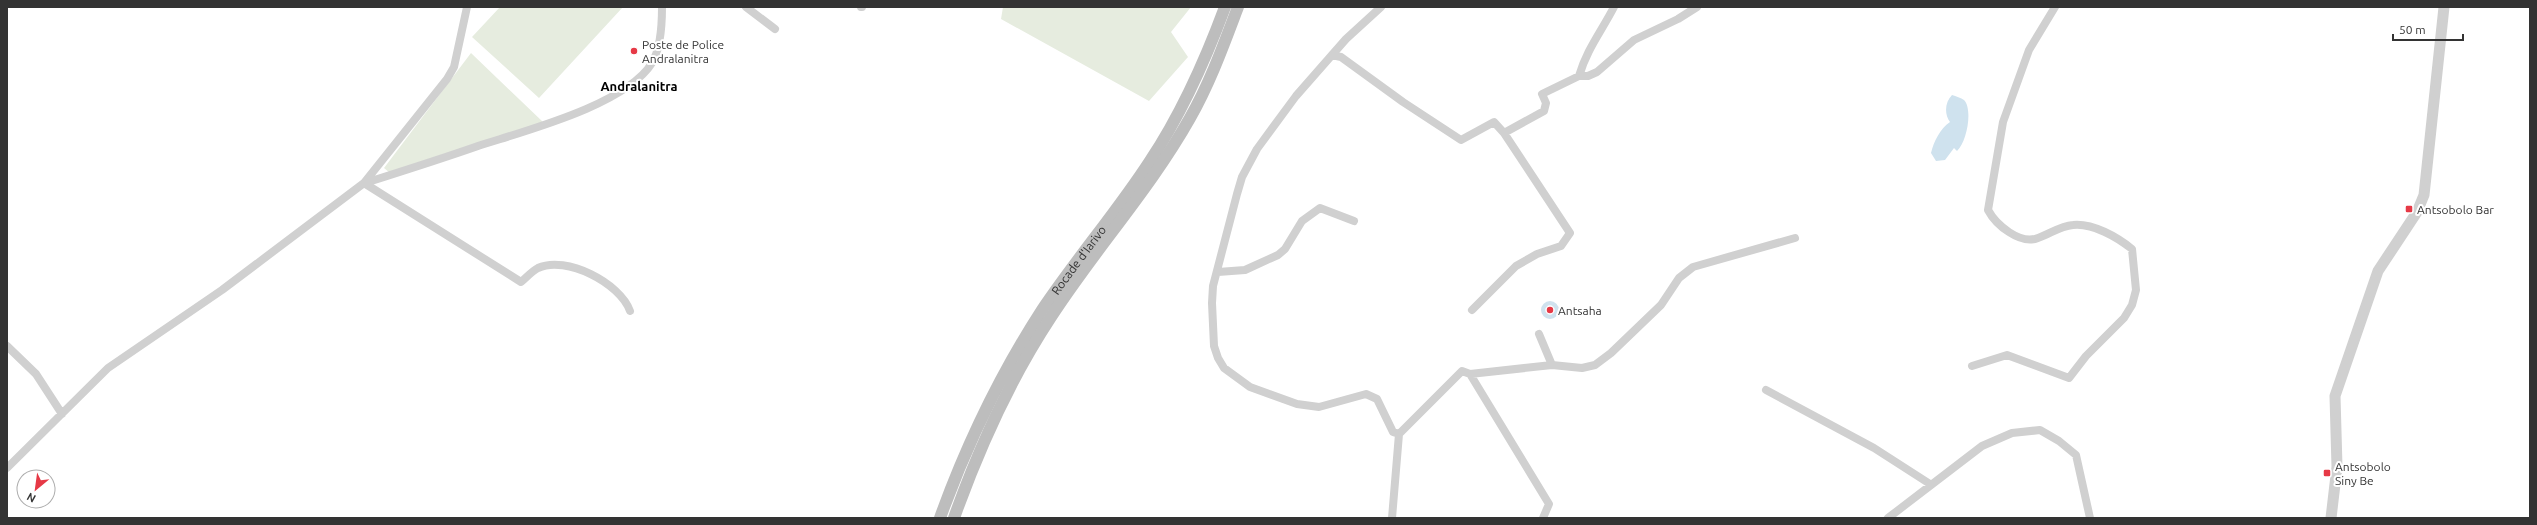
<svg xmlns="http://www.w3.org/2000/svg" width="2537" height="525" font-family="Ubuntu,sans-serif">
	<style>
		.green { fill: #e6ecdf }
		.water { fill: #cfe2ee }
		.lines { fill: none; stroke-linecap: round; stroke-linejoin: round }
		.minor { stroke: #d0d0d0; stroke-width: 8 }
		.tertiary { stroke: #d0d0d0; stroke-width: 11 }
		.secondary { stroke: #bdbdbd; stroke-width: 12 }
		.poi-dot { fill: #e63946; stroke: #fff; stroke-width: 1.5 }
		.labels { text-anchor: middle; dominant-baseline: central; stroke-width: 4; stroke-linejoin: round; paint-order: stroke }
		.poi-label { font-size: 12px; fill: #333; stroke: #fff; text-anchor: start }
		.street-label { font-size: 12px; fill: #333; stroke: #fff }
		.neighbourhood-label { font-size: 13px; font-weight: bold; fill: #000; stroke: #fff }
	</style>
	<rect width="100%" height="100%" fill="#fff"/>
	<path class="green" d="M500 7H623L539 98 472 37Z
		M1003 7H1191L1171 32 1188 57 1149 101 1001 19Z
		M471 53 543 122 390 173 384 168Z"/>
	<path class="water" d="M1952 95C1956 96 1961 98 1964 100 1973 109 1967 142 1957 151L1954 148 1945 160 1936 161 1931 153C1934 141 1940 129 1950 122 1944 114 1945 102 1952 95Z
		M1541 310a9 9 0 1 1 18 0a9 9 0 1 1-18 0Z"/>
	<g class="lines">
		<path class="minor" d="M746 7 775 29
			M861 7H862
			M1381 7 1346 39 1296 96 1257 149 1242 177 1237 194 1213 286 1212 303 1214 346 1218 358 1224 368 1250 387 1297 404 1319 407 1366 394 1377 399 1393 432 1399 434 1462 371 1470 374 1549 504 1543 518
			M1332 55 1341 57 1403 102 1461 140 1494 122 1504 133 1544 111 1546 103 1542 94 1579 76H1588L1597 72 1634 40 1678 19 1697 7
			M1579 76C1587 49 1601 32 1614 7
			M364 183 521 282C526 278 532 271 538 268 566 255 620 283 630 311
			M365 183C403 171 441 159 478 146 524 131 626 105 652 63 661 48 662 25 662 7
			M1218 272 1245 270 1278 255 1285 249 1302 221 1320 208 1354 221
			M1472 310 1516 266 1537 254 1561 246 1570 233 1504 133
			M1539 334 1552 365
			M7 346 36 374 62 414
			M1972 366 2007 355 2069 378 2086 356 2124 318 2132 305 2136 290 2132 249C2117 237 2093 223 2073 225 2060 226 2050 234 2038 238 2020 245 1996 225 1988 210L2003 122 2029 50 2055 7
			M1470 374 1552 365 1582 368 1595 365 1611 353 1661 305 1679 278 1693 267 1795 238
			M1766 390 1874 448 1930 484
			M7 468 108 368 222 290 364 183 447 79 454 67 467 7
			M1392 518 1399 434
			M1888 518 1982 446 2012 433 2040 430 2059 441 2076 455 2090 518"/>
		<path class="tertiary" d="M2331 518 2337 467 2335 396 2378 271 2417 212 2424 195 2444 7"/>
		<g class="secondary">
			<path id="s1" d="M940 518C966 446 1000 375 1042 310 1076 259 1117 212 1150 161 1182 113 1205 61 1225 7"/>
			<path d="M954 518C979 448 1010 379 1051 317 1095 249 1150 189 1190 118 1210 83 1224 44 1238 7"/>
		</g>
	</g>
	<g class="poi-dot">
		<circle cx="634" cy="51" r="4"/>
		<rect x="2405" y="205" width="8" height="8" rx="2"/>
		<circle cx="1550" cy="310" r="4"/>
		<rect x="2323" y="469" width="8" height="8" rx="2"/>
	</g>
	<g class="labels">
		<g class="poi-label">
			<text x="642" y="44">Poste de Police<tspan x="642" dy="14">Andralanitra</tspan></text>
			<text x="2417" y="209">Antsobolo Bar</text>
			<text x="1558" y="310">Antsaha</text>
			<text x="2335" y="466">Antsobolo<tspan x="2335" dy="14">Siny Be</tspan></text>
		</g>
		<g class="street-label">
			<text stroke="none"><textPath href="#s1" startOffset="294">Rocade d'Iarivo</textPath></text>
		</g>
		<g class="neighbourhood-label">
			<text x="639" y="86">Andralanitra</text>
		</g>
	</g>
	<rect width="2537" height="525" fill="none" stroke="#333333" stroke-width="16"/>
	<g transform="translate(36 489) rotate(209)"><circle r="19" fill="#ffffff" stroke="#adadad"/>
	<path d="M0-3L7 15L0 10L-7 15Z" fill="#e63946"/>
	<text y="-6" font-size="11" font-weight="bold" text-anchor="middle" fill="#333333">N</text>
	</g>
	<path d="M2393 34v6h70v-6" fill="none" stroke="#333333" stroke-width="2"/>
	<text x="2399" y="34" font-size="12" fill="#333333" stroke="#ffffff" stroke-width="3" paint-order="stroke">50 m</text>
</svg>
